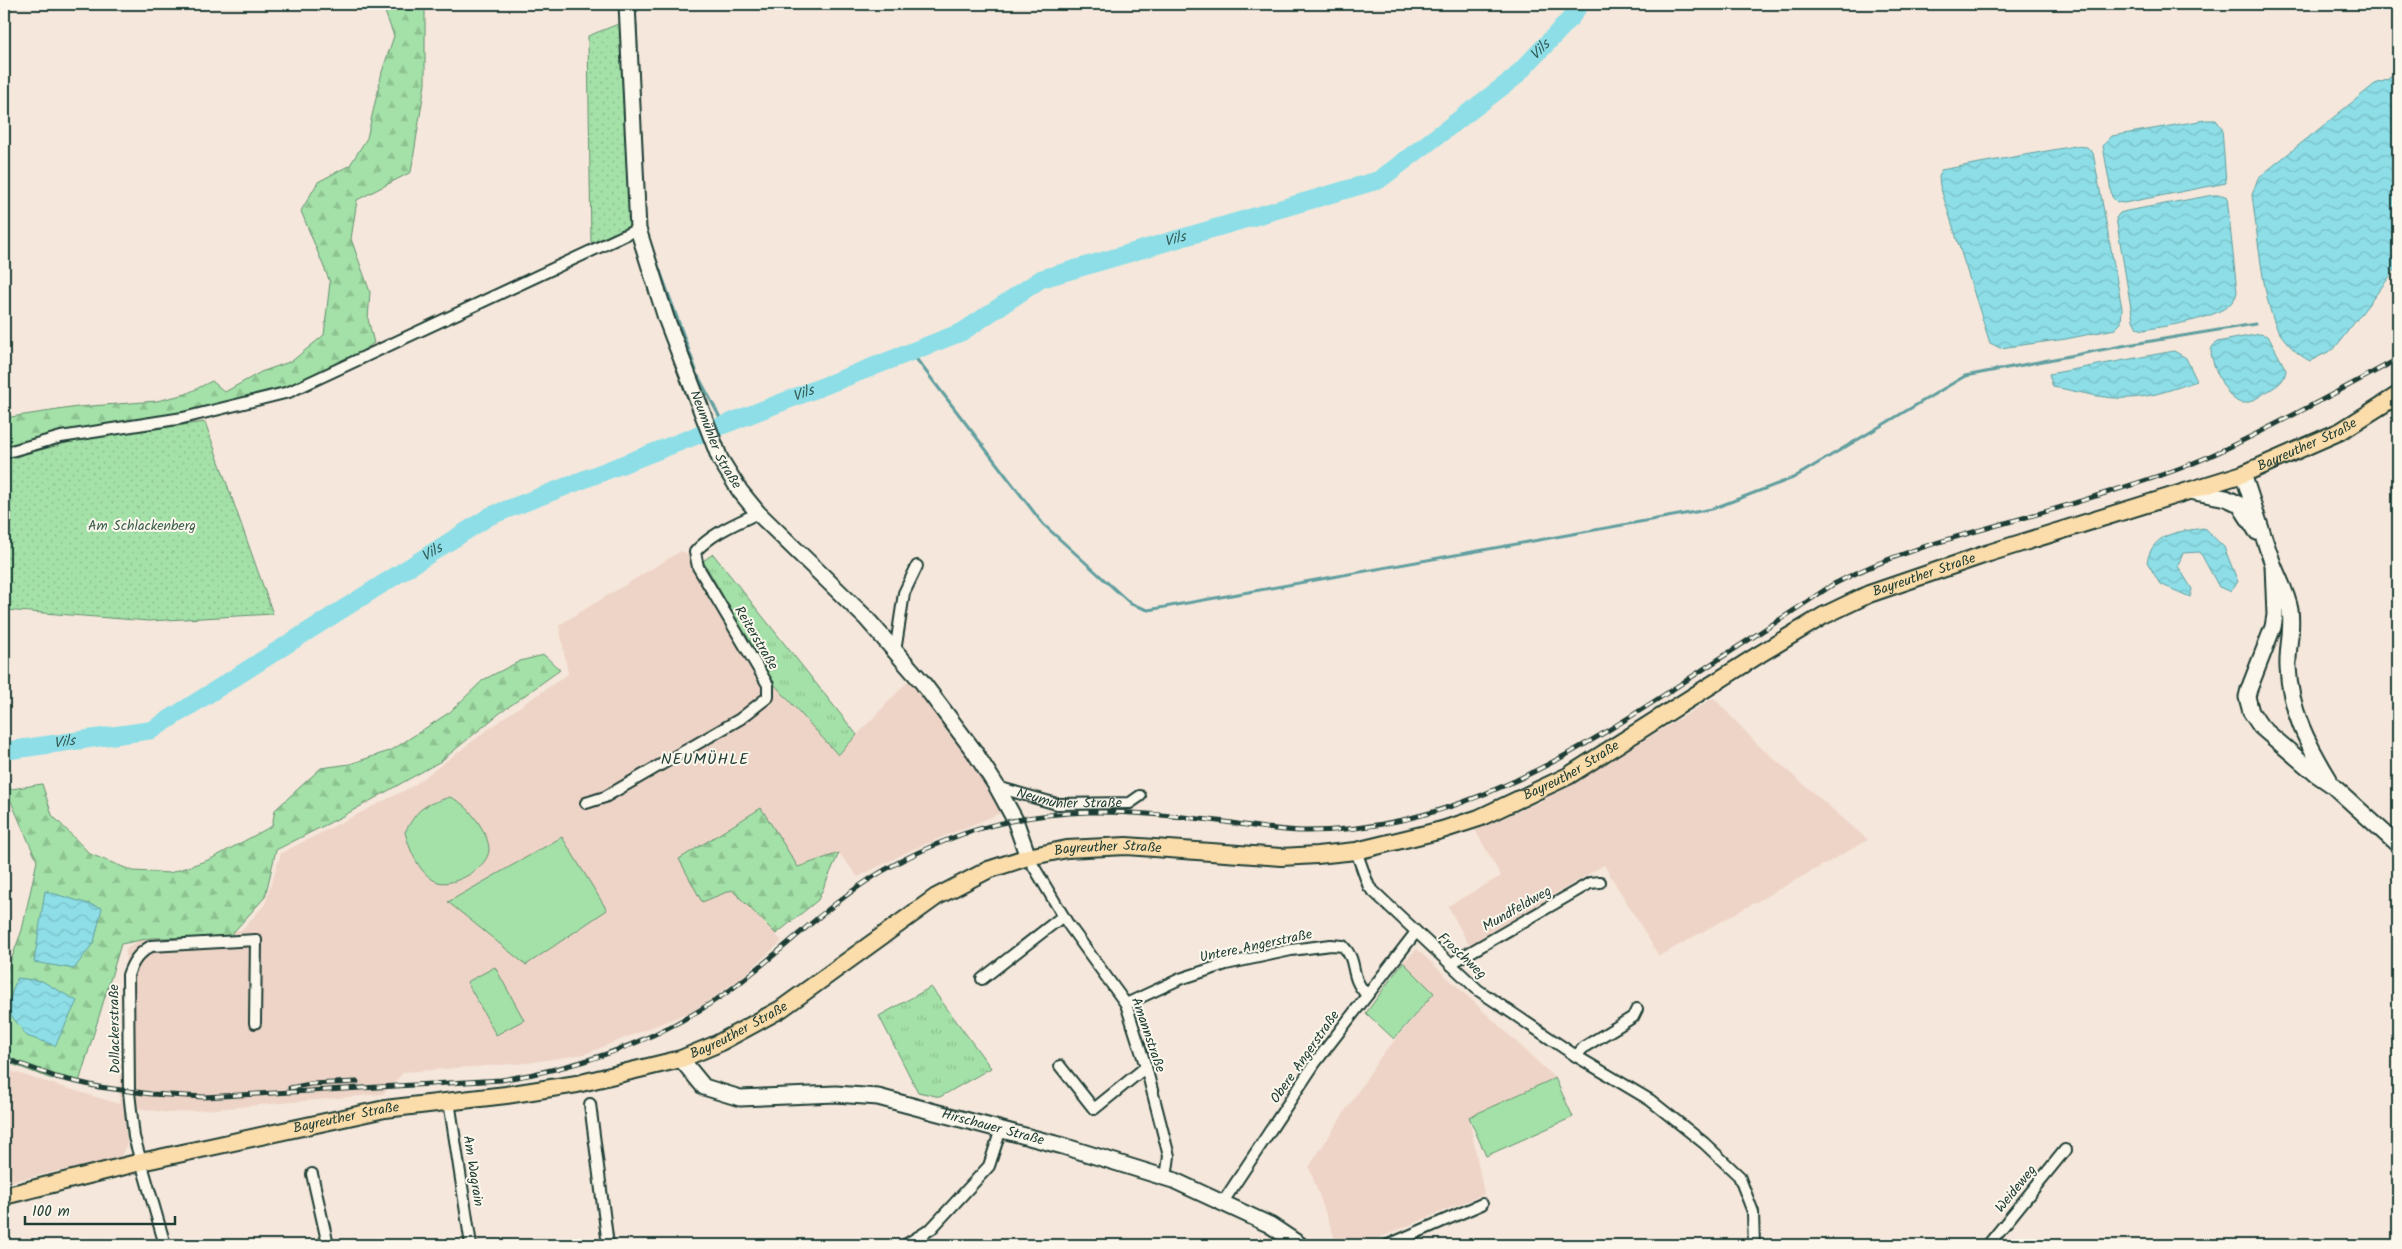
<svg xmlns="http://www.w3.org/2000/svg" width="2402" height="1249" font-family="Kalam,sans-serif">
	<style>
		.built { fill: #eed4c7 }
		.grass { fill: url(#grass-tufts); stroke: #628f6e }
		.forest { fill: url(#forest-firs); stroke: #628f6e }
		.park { fill: #a4e1a8; stroke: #628f6e }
		.garden { fill: url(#garden-dots); stroke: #628f6e }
		.water { fill: url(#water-waves); stroke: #619e9f }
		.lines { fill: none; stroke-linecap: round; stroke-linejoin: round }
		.stream { stroke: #619e9f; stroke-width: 3 }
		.river { stroke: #8ddee7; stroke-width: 18 }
		.street-casing { stroke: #1f3d34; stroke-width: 14 }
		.secondary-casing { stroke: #1f3d34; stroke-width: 19 }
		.primary-casing { stroke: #1f3d34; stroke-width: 20 }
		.street { stroke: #fbf7ec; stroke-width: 10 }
		.secondary { stroke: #fbf7ec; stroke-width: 15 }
		.primary { stroke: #fbddab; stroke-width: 16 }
		.rail-casing { stroke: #1f3d34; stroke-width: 5 }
		.rail { stroke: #fbf7ec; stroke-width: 3; stroke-dasharray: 9; stroke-linecap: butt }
		.labels { text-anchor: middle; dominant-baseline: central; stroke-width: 4; stroke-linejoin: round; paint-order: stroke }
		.street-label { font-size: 14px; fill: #1f3d34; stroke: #fbf7ec }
		.park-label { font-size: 14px; fill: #3a5e4b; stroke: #fbf7ec }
		.water-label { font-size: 15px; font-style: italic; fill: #355d58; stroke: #fbf7ec }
		.quarter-label { font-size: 16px; letter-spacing: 1px; fill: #1f3d34; stroke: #fbf7ec }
	</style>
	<defs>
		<pattern id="grass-tufts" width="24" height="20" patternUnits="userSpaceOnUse" patternTransform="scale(1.25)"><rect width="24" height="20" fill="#a4e1a8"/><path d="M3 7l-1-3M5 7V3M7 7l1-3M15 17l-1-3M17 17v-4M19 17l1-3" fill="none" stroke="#8dc291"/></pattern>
		<pattern id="forest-firs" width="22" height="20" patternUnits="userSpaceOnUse" patternTransform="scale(1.25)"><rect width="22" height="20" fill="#a4e1a8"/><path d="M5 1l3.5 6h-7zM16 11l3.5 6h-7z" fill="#8dc291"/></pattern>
		<pattern id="garden-dots" width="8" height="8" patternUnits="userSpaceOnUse" patternTransform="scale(1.25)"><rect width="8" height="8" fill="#a4e1a8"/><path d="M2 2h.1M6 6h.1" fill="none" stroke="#8dc291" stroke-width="1.8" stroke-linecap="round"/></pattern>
		<pattern id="water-waves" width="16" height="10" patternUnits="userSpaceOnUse" patternTransform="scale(1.25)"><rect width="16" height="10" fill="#8ddee7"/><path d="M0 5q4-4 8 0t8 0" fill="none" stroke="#79bfc7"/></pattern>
	</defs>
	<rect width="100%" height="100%" fill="#f5e7db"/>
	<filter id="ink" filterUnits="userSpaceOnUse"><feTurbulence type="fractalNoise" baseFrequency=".02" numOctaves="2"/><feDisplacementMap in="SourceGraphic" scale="10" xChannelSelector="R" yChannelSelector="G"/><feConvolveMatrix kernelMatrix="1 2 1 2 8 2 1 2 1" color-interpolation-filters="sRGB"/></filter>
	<g filter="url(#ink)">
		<path class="built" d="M681 551 703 561 774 684 838 755 911 678 974 762 1003 812 911 850 858 877 839 853 798 868 760 808 679 859 732 890 782 941 741 978 697 1009 585 1054 527 1063 404 1072 383 1094 169 1113 124 1106 127 1144 120 1158 4 1183V1069L119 1104 126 949 144 937 242 930 265 904 281 853 413 786 506 716 568 674 559 625Z
			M1714 698 1757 744 1868 840 1659 956 1604 865 1469 945 1448 906 1501 876 1475 830 1544 800Z
			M1417 949 1555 1078 1469 1117 1484 1194 1362 1245H1337L1309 1167 1379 1059 1434 993 1403 962Z"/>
		<path class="grass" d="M713 554 857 735 838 755 774 684 703 561Z
			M931 987 991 1068 940 1097 918 1092 879 1016Z"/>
		<path class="forest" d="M382 4 425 5V84L411 172 357 200 351 239 370 292 368 319 374 343 350 359 302 383 245 402 65 431 4 449V418L78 407 157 401 186 394 212 381 225 392 261 372 292 361 324 335 330 282 301 211 318 182 350 165 367 138 382 72 394 36Z
			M544 655 560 670 500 713 441 761 343 816 276 850 265 897 229 937 151 938 121 944 79 1082 49 1078 4 1061V979L22 930 37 861 6 790 42 784 52 815 90 854 133 871 170 873 211 859 272 826 275 810 321 768 350 764 392 750 450 712 483 680 520 661Z
			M761 808 798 867 839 853 818 900 776 934 732 890 702 902 679 859Z"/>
		<path class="park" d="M450 797C465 804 468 809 478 822 483 830 489 840 489 850 488 868 454 887 438 882 420 876 409 849 405 832 419 807 422 806 450 797Z
			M562 837 607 910 526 965 448 902Z
			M1403 962 1434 993 1394 1039 1366 1013Z
			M495 967 524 1020 496 1035 467 982Z
			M1555 1078 1573 1117 1486 1156 1469 1117Z"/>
		<path class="garden" d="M621 23 630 226 591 243 588 36Z
			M205 422 273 614 149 621 4 610V460L81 439Z"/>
		<path class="water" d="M2398 71V266L2334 349 2310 361C2298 355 2287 344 2279 332 2263 306 2257 228 2252 195L2258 178 2375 84 2387 80Z
			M2205 120H2216L2222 128 2226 183 2124 203 2117 202 2112 197 2103 146 2112 136Z
			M2075 146 2087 147 2093 153 2122 308 2121 323 2115 329 2066 339 2000 348 1990 343 1940 186 1939 177 1941 170Z
			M2213 195H2222L2227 197 2237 292C2233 319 2167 325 2144 330L2137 328 2133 320 2116 218 2120 213 2127 211Z
			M2260 334 2268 336 2286 370C2285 381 2278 385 2270 390 2262 394 2251 404 2242 403 2228 402 2211 364 2211 351 2211 347 2214 345 2217 342Z
			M2174 351 2186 358 2197 381C2176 388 2153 397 2130 398 2104 400 2078 391 2053 387L2049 374Z
			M2204 528 2224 547 2238 582 2230 591 2219 587 2200 552 2183 553 2178 566 2192 589 2190 597 2160 584 2147 562C2153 532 2178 532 2204 528Z
			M45 891 102 908 94 942 74 969 34 962Z
			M17 978 42 981 77 1001 55 1046 27 1036 6 1009Z"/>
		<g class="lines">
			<path class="stream" d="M637 11V4
				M636 24 639 99
				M651 246 696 370
				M911 352 1043 524 1131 604 1148 610 1712 509 1793 478 1965 376 2127 345 2255 324
				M698 376 724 425"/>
			<path class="river" id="s1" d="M4 751 152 730 490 516 962 332 1041 279 1379 180 1514 78 1571 18 1580 4"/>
			<g class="street-casing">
				<g id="street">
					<path d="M4 453 61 437 183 418 289 392 638 229"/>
					<path d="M895 652 904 593 917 566"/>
					<path id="s2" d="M997 787 1057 804 1130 803 1140 796"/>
					<path d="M586 803 605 797 740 719 768 697V685L698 567 695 552C712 533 735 524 758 513"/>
					<path d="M1356 851 1369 887 1478 990 1576 1056 1650 1100 1704 1143 1739 1176 1753 1212 1754 1245"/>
					<path d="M1028 857 1068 924 1126 1004 1146 1067 1169 1156 1166 1178"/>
					<path d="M1450 964 1590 883 1600 882"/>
					<path d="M982 979 1063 916"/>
					<path d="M1126 1004 1180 979 1226 964 1291 950 1331 945 1343 946C1359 962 1348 976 1367 995"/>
					<path d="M1576 1056 1584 1047 1633 1017 1637 1009"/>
					<path d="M1060 1066 1094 1109 1146 1067"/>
					<path d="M449 1101 471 1245"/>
					<path d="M590 1104 608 1245"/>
					<path d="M312 1174 328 1245"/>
					<path d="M1223 1202 1315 1063 1416 932"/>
					<path d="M165 1245 134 1137 129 1092 128 975C133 961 138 954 151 946L256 940 255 1023"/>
					<path d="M905 1245 931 1229 989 1166 1001 1129"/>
					<path d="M1388 1245 1482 1204"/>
					<path d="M1988 1245 2065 1150"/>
				</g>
			</g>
			<g class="secondary-casing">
				<g id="secondary">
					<path id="s3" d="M627 4 638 229 666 318 720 459 740 491 758 513 866 618 922 682 974 751 997 787 1015 820 1028 857"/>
					<path d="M2243 474C2253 503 2262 534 2273 564 2279 580 2287 593 2290 610 2293 629 2287 648 2288 667 2290 710 2307 743 2329 779"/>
					<path d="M2189 491 2226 498 2239 504 2257 532"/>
					<path d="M2273 565 2275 615 2273 627 2249 689 2247 697 2251 712 2261 727 2316 774 2332 785 2398 845"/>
					<path id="s4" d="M681 1059 704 1087 740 1098 836 1094 878 1097 1063 1146 1173 1180 1270 1225 1300 1245"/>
				</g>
			</g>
			<g class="primary-casing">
				<g id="primary">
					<path id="s5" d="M4 1196 141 1162 385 1109 506 1095 577 1084 681 1059 717 1044 781 1009 936 897 988 870 1028 857 1067 849 1126 846 1281 857 1317 855 1356 851 1442 830 1479 818 1568 776 1760 654 1823 616 1869 594 1989 553 2243 474 2341 431 2398 395"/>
				</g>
			</g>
			<use href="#street" class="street"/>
			<use href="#secondary" class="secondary"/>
			<use href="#primary" class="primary"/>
			<g class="rail-casing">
				<path id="rail" d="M4 1058 56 1077 99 1087 151 1094 204 1097 501 1080C583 1067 658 1041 726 993 772 960 812 919 858 887 889 865 927 847 963 834 1052 804 1127 810 1218 821 1247 825 1277 831 1306 831 1452 831 1572 756 1690 678 1737 647 1785 617 1832 585 1914 541 2008 526 2096 496 2138 483 2181 470 2221 451 2281 423 2340 390 2398 359
					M290 1088 310 1084 357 1082"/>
			</g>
			<use href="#rail" class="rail"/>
		</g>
	</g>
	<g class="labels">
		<g class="street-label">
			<text stroke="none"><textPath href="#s3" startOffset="450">Neumühler Straße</textPath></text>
			<text stroke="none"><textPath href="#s5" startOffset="2466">Bayreuther Straße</textPath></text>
			<text stroke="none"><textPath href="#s5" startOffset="2061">Bayreuther Straße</textPath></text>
			<text transform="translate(756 638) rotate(59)">Reiterstraße</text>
			<text stroke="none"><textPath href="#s5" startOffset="1656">Bayreuther Straße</textPath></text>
			<text stroke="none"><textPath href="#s2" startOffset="74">Neumühler Straße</textPath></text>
			<text stroke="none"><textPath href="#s5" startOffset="1176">Bayreuther Straße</textPath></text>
			<text transform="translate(1517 909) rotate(-30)">Mundfeldweg</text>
			<text transform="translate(1256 946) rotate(-12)">Untere Angerstraße</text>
			<text transform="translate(1462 956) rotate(43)">Froschweg</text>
			<text transform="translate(115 1029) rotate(-91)">Dollackerstraße</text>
			<text stroke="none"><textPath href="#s5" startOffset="756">Bayreuther Straße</textPath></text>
			<text transform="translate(1148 1035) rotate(71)">Amannstraße</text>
			<text transform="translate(1305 1057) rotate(-55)">Obere Angerstraße</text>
			<text stroke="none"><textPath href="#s5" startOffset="351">Bayreuther Straße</textPath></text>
			<text stroke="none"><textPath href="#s4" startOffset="331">Hirschauer Straße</textPath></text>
			<text transform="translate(473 1171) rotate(81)">Am Wagrain</text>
			<text transform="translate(2016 1189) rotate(-51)">Weideweg</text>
		</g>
		<g class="park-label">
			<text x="142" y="526">Am Schlackenberg</text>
		</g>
		<g class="water-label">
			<text stroke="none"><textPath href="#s1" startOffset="1711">Vils</textPath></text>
			<text stroke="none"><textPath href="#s1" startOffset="1291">Vils</textPath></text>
			<text stroke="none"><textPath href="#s1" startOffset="886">Vils</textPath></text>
			<text stroke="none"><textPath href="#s1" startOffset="481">Vils</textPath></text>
			<text stroke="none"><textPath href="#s1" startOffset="61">Vils</textPath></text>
		</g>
		<g class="quarter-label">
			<text x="705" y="759">NEUMÜHLE</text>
		</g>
	</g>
	<rect width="2402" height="1249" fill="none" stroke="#fbf7ec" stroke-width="20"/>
	<rect x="10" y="10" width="2382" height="1229" fill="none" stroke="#1f3d34" stroke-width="2" filter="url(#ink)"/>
	<path d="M25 1216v8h150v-8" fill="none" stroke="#1f3d34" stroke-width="2.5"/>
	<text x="32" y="1216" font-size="15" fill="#1f3d34" stroke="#fbf7ec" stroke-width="4" paint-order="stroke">100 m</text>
</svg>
